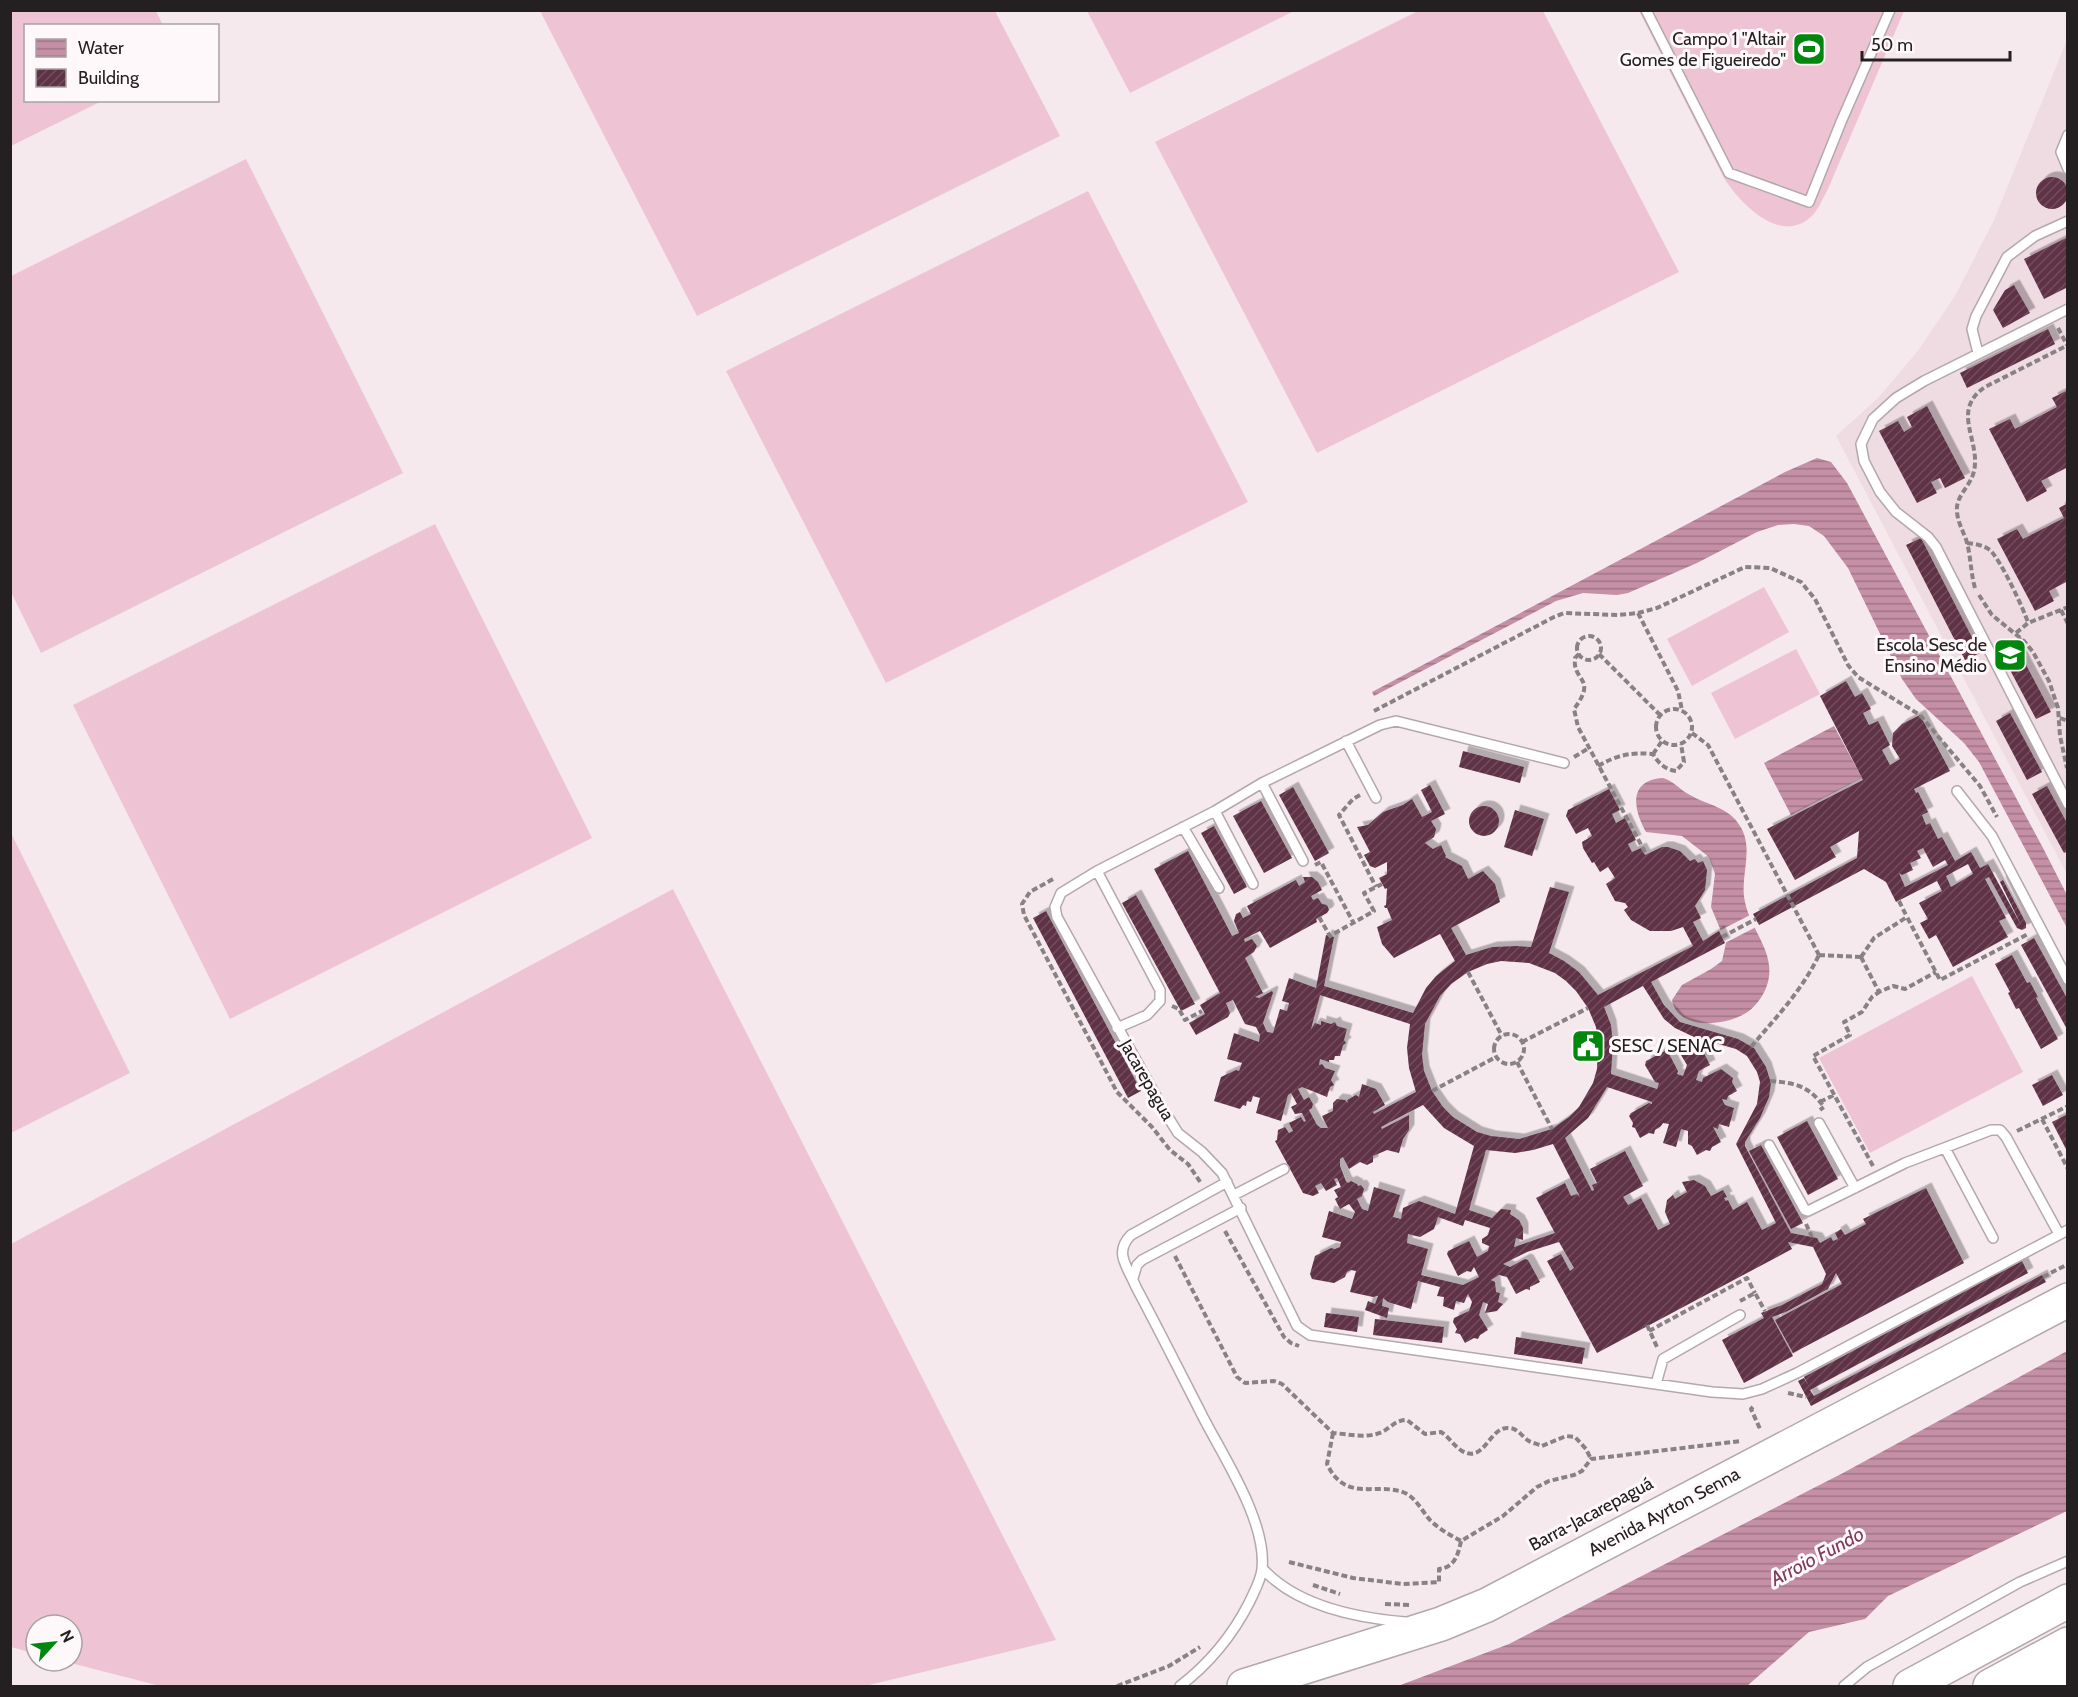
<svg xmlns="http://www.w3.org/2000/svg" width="2078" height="1697" font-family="Cabin,sans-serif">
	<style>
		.built { fill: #efdbe2 }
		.grass { fill: #eec4d4 }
		.water { fill: url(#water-rules) }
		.pier { fill: #f5e9ee }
		.building { fill: url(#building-hatch); fill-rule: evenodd; filter: url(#shadow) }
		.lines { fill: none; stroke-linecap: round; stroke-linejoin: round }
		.lane-casing { stroke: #b3a8ac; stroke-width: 12 }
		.highway-casing { stroke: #b3a8ac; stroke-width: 36 }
		.path { stroke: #898285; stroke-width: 4; stroke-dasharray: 6 3; stroke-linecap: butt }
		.lane { stroke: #fff; stroke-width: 9 }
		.highway { stroke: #fff; stroke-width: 33 }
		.labels { text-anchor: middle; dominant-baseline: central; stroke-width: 6; stroke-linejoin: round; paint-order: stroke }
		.poi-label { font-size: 18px; fill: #242021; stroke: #fff8fb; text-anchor: end }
		.street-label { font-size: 18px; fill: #242021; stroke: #fff8fb }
		.water-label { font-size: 20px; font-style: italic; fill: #7d3b59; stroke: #fff8fb }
	</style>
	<defs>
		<pattern id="water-rules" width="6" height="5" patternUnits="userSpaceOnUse" patternTransform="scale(1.5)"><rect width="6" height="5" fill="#c590a5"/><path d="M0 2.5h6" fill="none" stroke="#a07586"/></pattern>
		<pattern id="building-hatch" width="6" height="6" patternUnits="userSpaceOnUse" patternTransform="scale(1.5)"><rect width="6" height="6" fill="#5e3245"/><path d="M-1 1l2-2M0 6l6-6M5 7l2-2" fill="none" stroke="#714e5d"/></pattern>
		<filter id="shadow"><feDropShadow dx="5.5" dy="-5.5" stdDeviation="0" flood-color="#0004"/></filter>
	</defs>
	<rect width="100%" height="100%" fill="#f5e9ee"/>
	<path class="built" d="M2067 40V874L1836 436 1878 398 1917 352 1955 296 1994 220Z"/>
	<path class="grass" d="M11 10 156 11 163 25 26 26V100L102 101 11 146Z
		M540 11H995L1060 136 697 316Z
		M1087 11H1294L1130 93Z
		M1418 11H1543L1679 272 1317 453 1155 142Z
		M1639 11H1904L1828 189C1822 199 1818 213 1807 220 1777 242 1739 202 1724 178Z
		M246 159 403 473 41 653 11 592V276Z
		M1088 191 1248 502 886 683 726 371Z
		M435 524 592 838 230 1019 73 705Z
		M1764 587 1789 632 1692 686 1667 639Z
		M1796 649 1820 694 1735 739 1711 693Z
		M11 833 130 1073 11 1133H10Z
		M673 889 1056 1640 865 1686H160L63 1661H72V1625H36V1654L11 1647V1244Z
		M1972 976 2023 1072 1870 1153 1819 1058Z"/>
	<path class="water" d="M1817 458 1831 462 1847 483 2043 848 2067 895V928L1979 762 1964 743 1916 699 1902 679 1848 568 1824 536 1809 526 1794 524 1778 525 1757 532 1697 563 1628 593 1617 595 1583 593 1556 601 1374 696 1372 692 1785 472Z
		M1834 726 1862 778 1791 815 1764 763Z
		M1663 778C1674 781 1680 790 1690 795 1707 805 1729 807 1740 826 1755 850 1739 876 1745 902 1751 932 1779 955 1766 988 1762 998 1754 1008 1746 1013 1725 1026 1678 1031 1672 1000L1682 985 1711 969 1722 961 1726 943 1711 907 1715 874 1709 857 1682 836 1646 832C1633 809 1628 780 1663 778Z
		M2067 1351V1511L1888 1596 1865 1619 1809 1632 1747 1686H1398L1509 1644 1843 1473Z"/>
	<path class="pier" d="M1752 914 1758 926 1725 943 1719 931Z"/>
	<path class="building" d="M2036 193a16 16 0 1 1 32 0a16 16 0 1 1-32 0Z
		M2068 237V287L2044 299 2024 259Z
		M2014 285 2030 313 2003 328 1993 310 2005 290Z
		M2048 329 2055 344 1967 388 1960 373Z
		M2068 390V467L2041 481 2047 491 2027 502 1989 429 2010 419 2015 429 2057 407 2052 398Z
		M1927 406 1965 478 1945 488 1940 478 1931 482 1937 493 1917 503 1879 431 1898 421 1904 432 1912 427 1907 417Z
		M2068 503V581L2049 591 2054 601 2035 611 1997 539 2017 529 2023 539 2064 518 2059 508Z
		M1921 538 1980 653 1965 660 1906 545Z
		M2016 646 2051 712 2036 719 2001 653Z
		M1846 681 1855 697 1862 693 1871 709 1863 713 1869 725 1878 721 1890 745 1882 750 1890 765 1900 759 1892 746 1893 733 1902 724 1920 715 1950 771 1914 789 1916 793 1918 792 1928 812 1922 815 1926 825 1930 823 1938 839 1942 837 1955 861 1971 852 1980 868 1988 864 2021 925 2000 882 2003 880 2026 923V928L2022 930 2017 928 1989 877 1985 879 2006 918 1999 921 2008 937 1953 967 1936 935 1929 939 1920 923 1928 919 1919 903 1942 891 1937 881 1896 902 1886 882 1864 869 1759 925 1753 914 1857 858 1859 831 1830 847 1836 857 1795 880 1767 829 1863 780 1820 696ZM1923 848 1933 867 1945 860 1948 865 1905 887 1899 873 1902 875 1913 870 1910 863 1921 858 1917 851ZM1968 864 1973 874 1951 887 1946 876Z
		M2010 713 2042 772 2027 780 1996 721Z
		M1463 751 1524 767 1520 783 1459 767Z
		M1430 785 1445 814 1431 821 1436 829 1435 834 1434 837 1425 843 1433 849 1441 845 1446 856 1445 857 1462 866 1468 879 1483 871 1495 884 1500 902 1451 928 1466 955 1492 947 1517 946 1531 947 1550 887 1569 892 1549 953 1564 961 1579 972 1598 995 1693 946 1683 927 1671 931H1650L1631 920 1624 910 1628 907 1625 903 1615 901 1606 884 1615 878 1608 867 1600 872 1594 862 1592 863 1583 848 1582 842 1592 836 1588 828 1576 834 1566 816 1568 810 1609 789 1620 810 1612 814 1616 823 1625 818 1636 840 1628 844 1632 852 1641 848 1645 855 1662 847H1668L1680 851 1690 861 1695 859 1698 863 1703 861 1707 870 1705 890 1695 906 1701 918 1693 922 1703 941 1719 931 1725 943 1651 982 1664 1005 1680 1022 1738 1039 1754 1048 1766 1067 1771 1083 1769 1097 1760 1118 1745 1142V1146L1791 1233 1817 1238 1820 1243 1831 1237 1833 1241 1838 1239 1835 1233 1841 1229 1845 1235 1866 1224 1863 1219 1926 1188 1964 1263 1793 1353 1775 1320 1842 1284 1836 1273 1828 1289 1786 1312 1772 1317 1793 1356 1744 1383 1722 1340 1764 1318 1761 1313 1782 1305 1822 1284 1826 1274 1813 1247 1788 1242 1792 1249 1597 1353 1547 1261 1561 1254 1570 1271 1574 1268 1559 1242 1527 1252 1503 1264 1510 1267 1525 1259 1528 1260 1540 1282 1530 1287V1290L1526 1289 1516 1294 1507 1277 1499 1275 1491 1280 1495 1282 1496 1292 1500 1293 1498 1302 1503 1304 1497 1311 1485 1313 1488 1304 1483 1302 1479 1315 1488 1330 1480 1335 1478 1339 1474 1338 1465 1343 1460 1334 1455 1333 1457 1329 1453 1322 1454 1318 1469 1311 1472 1302 1468 1294 1464 1303 1456 1301 1454 1310 1443 1306 1444 1297 1437 1296 1440 1287 1418 1281 1411 1309 1388 1302 1383 1298 1382 1306 1389 1308 1387 1318 1365 1310 1368 1301 1375 1304 1378 1296 1373 1297 1350 1292 1356 1271 1351 1270 1347 1272 1345 1277 1334 1283 1312 1279 1310 1274 1315 1256 1331 1248 1335 1249 1340 1247 1341 1242 1322 1237 1329 1211 1352 1219 1355 1212 1349 1204 1340 1209 1335 1199 1338 1197 1334 1190 1341 1187 1337 1178 1334 1179 1337 1185 1326 1191 1321 1183 1315 1186 1319 1193 1313 1196 1303 1193 1275 1141 1277 1140 1278 1130 1285 1127 1289 1133 1293 1131 1289 1123 1301 1117 1304 1122 1306 1121 1302 1113 1295 1114 1291 1107 1297 1104 1291 1093 1288 1095 1281 1121 1256 1113 1260 1098 1253 1096 1251 1102 1247 1101 1246 1106 1243 1105 1240 1109 1214 1101 1221 1077 1236 1070 1239 1071 1242 1063 1227 1059 1234 1033 1259 1042 1260 1035 1256 1027 1245 1024 1233 1000 1226 1003 1230 1013 1228 1017 1196 1035 1189 1023 1205 1014 1200 1005 1220 993 1154 869 1188 851 1232 936 1239 933 1234 921 1236 914 1240 912 1243 918 1251 914 1247 906 1296 880 1299 886 1305 882 1303 877H1312L1318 882 1322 890 1311 896 1313 900 1318 898 1322 904 1327 905 1329 910 1327 913 1316 919 1317 922 1270 948 1260 931 1244 939 1245 942 1252 939 1257 946 1254 952 1245 958 1263 993 1255 997 1259 998 1272 991 1273 993 1263 1023 1267 1032 1273 1033 1280 1009 1287 1011 1289 1003 1282 1001 1289 978 1316 988 1326 935 1334 937 1324 986 1413 1013 1426 988 1436 976 1455 961 1440 934 1394 958 1382 944 1377 927 1392 920 1387 908H1385L1384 906 1386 905 1387 888 1385 889 1379 878 1387 874V862L1375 868 1370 866 1364 855 1370 852 1357 827 1368 825 1383 812 1403 805 1412 799 1422 817 1432 812 1421 790ZM1501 961 1529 963 1555 973 1566 981 1576 991 1588 1008 1596 1027 1598 1041 1597 1069 1593 1083 1579 1107 1569 1117 1552 1129 1519 1139 1491 1136 1477 1132 1453 1117 1443 1107 1432 1091 1424 1071 1422 1055 1425 1024 1440 996 1451 984 1468 972 1487 964ZM1643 986 1664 1019 1675 1028 1694 1037 1736 1049 1747 1056 1757 1072 1760 1082 1757 1104 1736 1144 1776 1223 1762 1230 1747 1202 1733 1210 1728 1200 1726 1201 1724 1198 1727 1197 1723 1190 1711 1196 1705 1186 1694 1180 1682 1182 1687 1192 1675 1199 1673 1195 1667 1200 1665 1212 1670 1224 1658 1230 1641 1198 1628 1205 1623 1197 1643 1186 1625 1151 1590 1169 1597 1183 1592 1185 1594 1190 1592 1191 1565 1138 1588 1118 1607 1087 1652 1102V1104L1649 1103 1631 1113 1629 1116 1633 1123 1632 1127 1635 1128 1640 1138 1649 1133 1654 1134 1655 1130 1661 1126 1663 1123 1669 1124 1663 1143 1676 1147 1681 1129 1688 1131V1144L1692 1146 1697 1155 1706 1150 1710 1151 1712 1147 1721 1142 1713 1127 1718 1129 1719 1124 1729 1127 1734 1108 1725 1105 1722 1099 1727 1100 1728 1096 1737 1091 1732 1082 1733 1078 1721 1069 1703 1078 1702 1082 1696 1080 1699 1071 1710 1065 1704 1053 1709 1051 1706 1044 1694 1041 1688 1044 1691 1050 1681 1055 1687 1065 1683 1076 1677 1074 1678 1071 1668 1052 1665 1051 1646 1061 1645 1065 1655 1082 1659 1083 1657 1089 1611 1074 1613 1044 1611 1025 1604 1007ZM1320 995 1410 1024 1407 1048 1409 1068 1416 1092 1374 1114 1373 1112 1385 1105 1376 1089 1362 1084 1359 1097 1356 1095 1347 1100 1348 1103 1345 1100 1337 1099 1333 1103V1111L1322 1116 1328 1128H1321L1317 1125 1309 1110 1312 1108 1313 1104 1309 1097 1304 1100 1298 1089 1302 1087 1327 1097 1330 1087 1334 1085 1331 1080 1335 1071 1325 1068 1322 1064 1319 1065 1320 1059 1329 1062V1060H1334L1335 1056H1340L1343 1045 1346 1043 1344 1040 1347 1029 1337 1026 1335 1022 1331 1024 1321 1021V1025L1315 1023 1311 1029ZM1423 1105 1444 1128 1474 1146 1455 1214 1419 1201 1403 1208 1401 1219 1393 1217 1400 1195 1374 1187 1368 1211 1362 1209 1357 1199 1362 1196 1364 1189 1361 1185 1358 1186 1357 1184 1351 1181 1348 1183 1346 1181 1340 1166V1159L1343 1157 1349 1169 1360 1162 1367 1165 1373 1162V1156L1387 1150 1399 1153 1403 1139 1409 1130V1115L1382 1129 1381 1127ZM1553 1144 1580 1197 1577 1194 1571 1196 1565 1183 1536 1198 1555 1233 1514 1247 1516 1238 1523 1240V1228L1519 1220 1510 1214 1511 1210 1501 1209 1492 1218 1469 1210 1486 1150 1515 1153 1533 1150ZM1438 1217 1463 1226 1465 1220 1490 1228 1488 1235 1482 1239V1243L1489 1246 1488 1251 1477 1257 1469 1241 1448 1251 1447 1254 1458 1276 1467 1271 1471 1272 1474 1267 1479 1277 1463 1285 1421 1275 1428 1249 1407 1243 1408 1234 1420 1237 1434 1229Z
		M2047 786 2068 825V851L2064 853 2032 794Z
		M1293 787 1329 853 1315 861 1279 795Z
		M1261 801 1292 858 1264 873 1233 816Z
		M1469 821a15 15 0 1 1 30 0a15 15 0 1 1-30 0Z
		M1515 810 1544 819 1532 856 1504 847Z
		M1214 826 1247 887 1234 894 1201 833Z
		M1136 895 1195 1004 1181 1011 1122 903Z
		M1046 911 1141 1091 1128 1098 1033 918Z
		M2034 938 2068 1000V1031L2021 945Z
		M2012 955 2027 983 2030 982 2038 997 2036 998 2058 1039 2041 1049 2019 1008 2016 1009 2008 993 2010 992 1995 964Z
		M2052 1075 2063 1095 2043 1106 2032 1085Z
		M2068 1114V1153L2052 1122Z
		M1807 1121 1838 1179 1808 1195 1777 1137Z
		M1761 1145 1803 1223 1791 1229 1749 1151Z
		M2022 1261 2028 1273 1810 1390 1814 1396 2042 1275 2046 1282 1811 1406 1798 1381 1804 1378 1809 1386 1804 1377Z
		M1326 1313 1359 1317 1357 1332 1324 1327Z
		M1375 1319 1444 1327 1442 1343 1373 1335Z
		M1516 1337 1585 1348 1582 1364 1514 1354Z"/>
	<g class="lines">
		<g class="lane-casing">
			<path id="lane" d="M1646 10 1729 173 1809 202 1841 122 1890 10
				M2068 135 2061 152 2068 169
				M2068 309 1924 381 1896 398 1873 419 1861 444 1864 461 1880 492 1896 512 1928 537 1936 547 2068 804
				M1978 353 1972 329 1976 316 2007 257 2035 236 2068 221
				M1346 741 1376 798
				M1564 763 1396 721 1380 725 1262 783 1215 811 1097 871 1061 893 1055 907 1057 917 1163 1109 1178 1133 1202 1152 1222 1173 1297 1326 1310 1335 1712 1392 1743 1394 1762 1389 1797 1373 2068 1230
				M1262 783 1303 861
				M1957 791 1992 836 2068 980
				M1215 811 1253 884
				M1183 827 1219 888
				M1097 871 1160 990V1001L1147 1015 1117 1028
				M1819 1123 1855 1188
				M1769 1145 1805 1210 1808 1211 1905 1163 1991 1130H2000L2006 1137 2059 1234
				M1945 1148 1993 1238
				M1234 1195 1284 1169
				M1133 1278 1137 1265 1142 1260 1241 1208
				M1656 1384 1663 1359 1740 1315
				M1262 1568C1296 1606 1357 1618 1405 1622
				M1180 1686C1210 1663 1232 1636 1249 1603 1254 1592 1261 1580 1262 1569 1267 1522 1224 1458 1203 1417 1181 1374 1159 1330 1136 1287 1128 1267 1113 1253 1131 1235L1227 1182
				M1844 1686 1867 1667 2020 1582 2068 1561"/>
		</g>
		<g class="highway-casing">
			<path id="highway" d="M1244 1686 1441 1624 1487 1605 2068 1300
				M1910 1686 2068 1601
				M1990 1686 2068 1644
				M2043 1686 2068 1674"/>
		</g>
		<path class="path" d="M2058 328 2067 345
			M1967 543C1975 544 1983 545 1990 550 2000 559 2024 609 2028 623
			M1975 588C1971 574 1971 561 1968 547 1966 535 1958 525 1957 512 1955 496 1971 486 1974 471 1981 440 1950 411 1985 387L2068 345
			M1979 595 1992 615 2024 641 2033 652 2049 681 2058 708 2060 736 2067 768
			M2061 610 2068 624
			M1638 613 1678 691 1682 710
			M2016 633 2028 623 2068 607
			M1577 648a12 12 0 1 1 24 0a12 12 0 1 1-24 0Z
			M2004 648 2022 639
			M1579 654 1575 658C1572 682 1598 677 1574 709L1578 727 1646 854
			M1599 654 1660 715
			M1656 727a18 18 0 1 1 36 0a18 18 0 1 1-36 0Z
			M1374 711 1554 617 1564 613 1618 615 1638 613 1657 608 1745 567 1770 568 1801 582 1815 599 1848 665 1858 677 1920 715 1980 786 1997 817
			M2060 718 2068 721
			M1692 733 1708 745 1819 955
			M1653 754 1662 741
			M1574 757 1589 748
			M1598 766C1617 755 1631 752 1653 754 1658 763 1666 770 1676 771L1684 762 1681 744
			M1360 795 1353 799 1339 815 1376 887
			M1315 865 1321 862 1353 922
			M1053 879 1030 892 1022 904 1024 915 1117 1092 1152 1127 1170 1150 1188 1164 1201 1183
			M1899 901 1907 917
			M1319 917 1330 936 1374 911 1364 893 1382 884
			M1722 937 1756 919
			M1819 955 1861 957
			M1861 957 1874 938 1907 917 1940 980 2028 934
			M1861 957 1879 992 1893 986 1905 989 1936 972
			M1468 972 1502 1036
			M1172 1006 1179 1009 1185 1020 1202 1011
			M1494 1049a15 15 0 1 1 30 0a15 15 0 1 1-30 0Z
			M1522 1042 1588 1008
			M1751 1047C1777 1016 1801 992 1819 955
			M1517 1062 1552 1129
			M1770 1081C1796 1083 1809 1086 1824 1107L1820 1110
			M1432 1091 1496 1057
			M1820 1102 1834 1095
			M2042 1119 2068 1169
			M2017 1131 2068 1106
			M1873 1166 1813 1056 1850 1035 1844 1022 1862 1012 1872 997 1879 992
			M1806 1224 1812 1237
			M1225 1231 1284 1337 1291 1343 1299 1346
			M1175 1256 1237 1377 1245 1383 1274 1381 1282 1384 1333 1433C1348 1434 1367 1439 1382 1432 1392 1427 1395 1420 1407 1420L1425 1434 1441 1432C1449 1437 1454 1446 1462 1451 1485 1464 1489 1426 1509 1428 1518 1428 1522 1437 1529 1441 1532 1443 1538 1444 1542 1446L1566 1436 1575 1437 1586 1449 1591 1459
			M2043 1277 2068 1264
			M1740 1301 1755 1293 1765 1311
			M1647 1325 1657 1347
			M1649 1331 1747 1278 1755 1293
			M1788 1393 1806 1397
			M1753 1407 1751 1409 1761 1431
			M1333 1433 1327 1464C1346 1504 1377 1481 1405 1493 1416 1498 1422 1511 1430 1520 1439 1529 1450 1535 1461 1541L1503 1516 1537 1487 1549 1481 1574 1475 1582 1471 1591 1459 1741 1441
			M1289 1562 1353 1578 1403 1584 1439 1582V1569C1455 1567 1458 1555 1461 1541
			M1313 1585 1340 1594
			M1385 1604 1411 1605
			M1117 1686 1169 1666 1200 1647"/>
		<use href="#lane" class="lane"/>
		<use href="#highway" class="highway"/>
	</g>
	<defs>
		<g id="stadium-square" transform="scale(1.725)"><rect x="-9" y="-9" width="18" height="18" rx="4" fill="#01870d" stroke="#fff8fb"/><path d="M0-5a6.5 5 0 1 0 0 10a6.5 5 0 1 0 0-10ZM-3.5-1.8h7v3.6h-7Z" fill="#fff"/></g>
		<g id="school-square" transform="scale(1.725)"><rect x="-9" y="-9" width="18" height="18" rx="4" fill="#01870d" stroke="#fff8fb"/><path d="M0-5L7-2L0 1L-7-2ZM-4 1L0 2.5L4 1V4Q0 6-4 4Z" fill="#fff"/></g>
		<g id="civic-square" transform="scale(1.725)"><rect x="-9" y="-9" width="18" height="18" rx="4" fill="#01870d" stroke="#fff8fb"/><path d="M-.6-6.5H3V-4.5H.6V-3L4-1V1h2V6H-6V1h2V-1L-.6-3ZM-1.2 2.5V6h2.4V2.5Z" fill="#fff"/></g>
	</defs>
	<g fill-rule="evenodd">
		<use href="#stadium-square" x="1809" y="49"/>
		<use href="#school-square" x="2010" y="655"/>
		<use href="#civic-square" x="1588" y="1046"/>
	</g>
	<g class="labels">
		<g class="poi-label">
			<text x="1786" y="39">Campo 1 "Altair<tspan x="1786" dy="21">Gomes de Figueiredo"</tspan></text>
			<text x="1987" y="645">Escola Sesc de<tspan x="1987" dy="21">Ensino Médio</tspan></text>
			<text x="1611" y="1046" text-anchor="start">SESC / SENAC</text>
		</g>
		<g class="street-label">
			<text transform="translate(1147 1080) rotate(60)">Jacarepagua</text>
			<text transform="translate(1664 1512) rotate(-28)">Avenida Ayrton Senna</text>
			<text transform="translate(1591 1514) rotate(-28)">Barra-Jacarepaguá</text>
		</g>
		<g class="water-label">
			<text transform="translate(1817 1556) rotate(-28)">Arroio Fundo</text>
		</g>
	</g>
	<rect width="2078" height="1697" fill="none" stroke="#242021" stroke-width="24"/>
	<rect x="24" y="24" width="195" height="78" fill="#fff8fb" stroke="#a7a2a4" stroke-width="1.5"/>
	<rect x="36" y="39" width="30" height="18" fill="url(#water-rules)" stroke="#a7a2a4" stroke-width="1.5"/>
	<text x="78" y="54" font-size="18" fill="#242021">Water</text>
	<rect x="36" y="69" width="30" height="18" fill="url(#building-hatch)" stroke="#a7a2a4" stroke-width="1.5"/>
	<text x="78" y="84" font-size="18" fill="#242021">Building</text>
	<g transform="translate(54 1643) rotate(63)"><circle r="28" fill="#fff8fb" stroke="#a7a2a4" stroke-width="1.5"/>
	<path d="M0-4.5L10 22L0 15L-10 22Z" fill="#01870d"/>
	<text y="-9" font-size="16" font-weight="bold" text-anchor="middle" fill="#242021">N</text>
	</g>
	<path d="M1862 51v9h148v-9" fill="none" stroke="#242021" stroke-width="3"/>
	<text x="1871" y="51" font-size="18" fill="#242021" stroke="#fff8fb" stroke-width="4.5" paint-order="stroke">50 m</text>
</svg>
